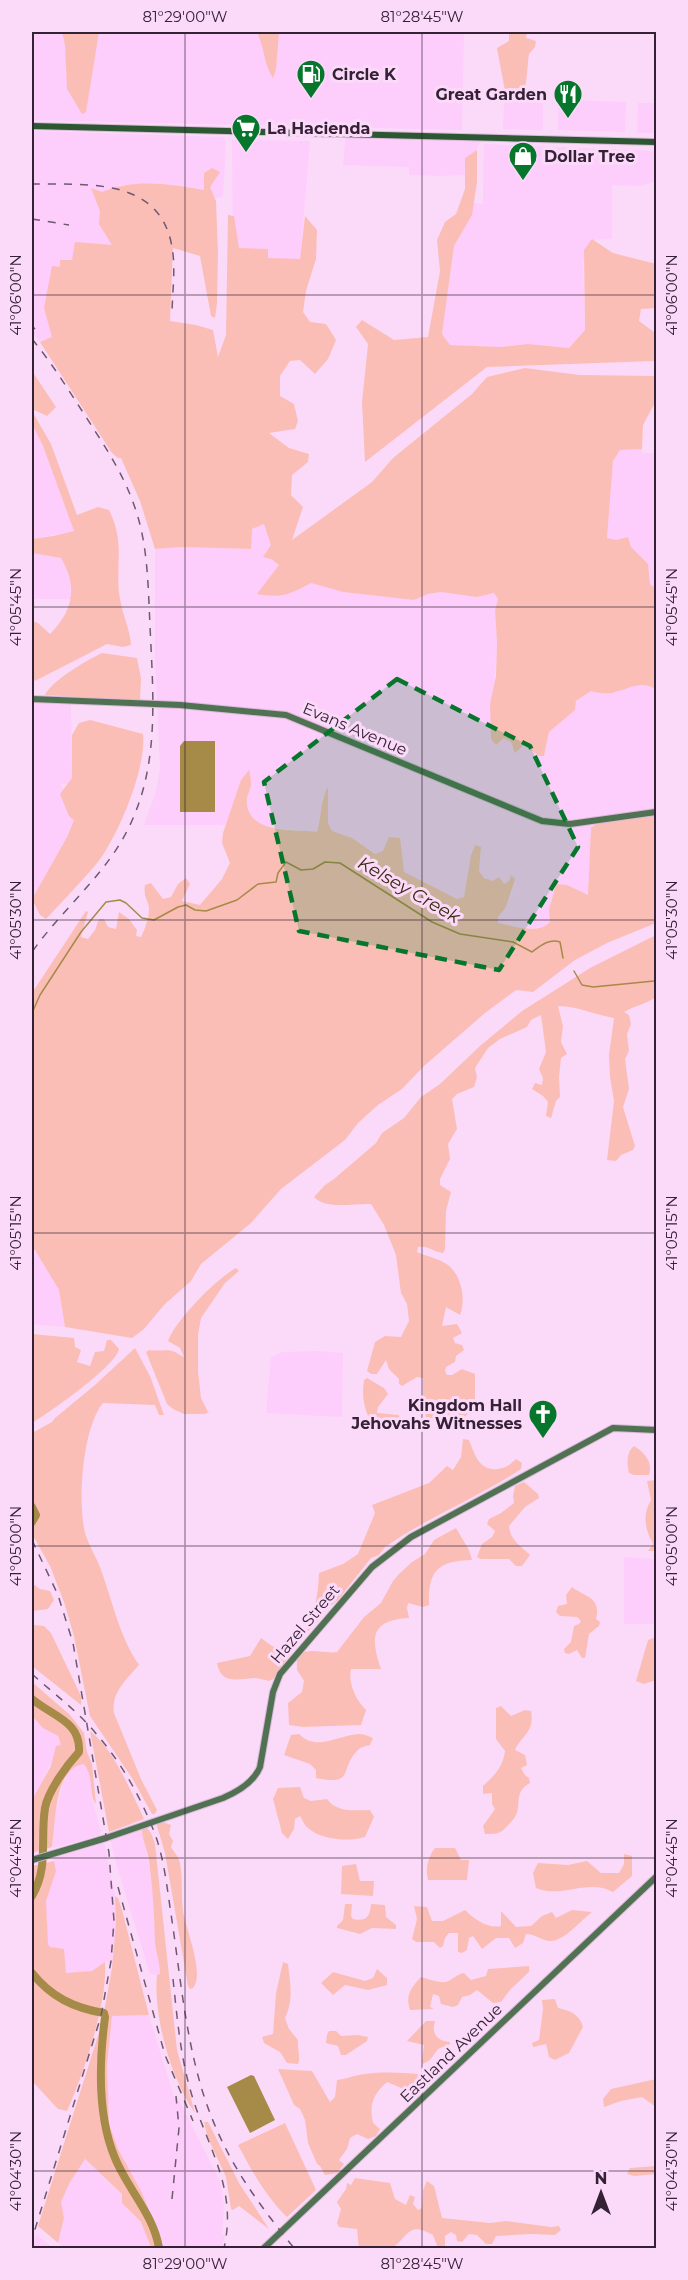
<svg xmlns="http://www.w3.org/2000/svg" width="688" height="2280" font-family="Montserrat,sans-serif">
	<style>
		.built { fill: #fdcdfb }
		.green { fill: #fbbeb6 }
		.water { fill: #a58a48 }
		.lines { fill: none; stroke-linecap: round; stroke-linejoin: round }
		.stream { stroke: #a58a48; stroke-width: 1.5 }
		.river { stroke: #a58a48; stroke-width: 8 }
		.secondary-casing { stroke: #d7b9d6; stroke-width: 8 }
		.primary-casing { stroke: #d7b9d6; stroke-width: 8 }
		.secondary { stroke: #507253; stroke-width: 6 }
		.primary { stroke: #2c5732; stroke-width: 6 }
		.rail { stroke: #70586f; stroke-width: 1.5; stroke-dasharray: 8 8; stroke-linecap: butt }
		.secondary-bridge-casing { stroke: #d7b9d6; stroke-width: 8; stroke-linecap: butt }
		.secondary-bridge { stroke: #507253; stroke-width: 6 }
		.marked { fill: #05762b; fill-opacity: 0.2; stroke: #05762b; stroke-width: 4.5; stroke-dasharray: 12 8; stroke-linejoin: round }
		.ticks { fill: none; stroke: #352135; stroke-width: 1.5; stroke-opacity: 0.45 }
		.labels { text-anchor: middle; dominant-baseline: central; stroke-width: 6; stroke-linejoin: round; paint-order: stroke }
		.poi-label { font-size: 16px; font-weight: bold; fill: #352135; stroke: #fbdaf9; text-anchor: start }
		.street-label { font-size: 16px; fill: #352135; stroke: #fbdaf9 }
		.water-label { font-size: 18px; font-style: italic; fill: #362a0b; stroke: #fbdaf9 }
		.neatline { fill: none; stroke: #352135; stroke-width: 2 }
		.ticks-label { font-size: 15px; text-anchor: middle; fill: #352135 }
	</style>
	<rect width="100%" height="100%" fill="#fbdaf9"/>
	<path class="built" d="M32 32H464L462 130 32 120Z
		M518 99 543 100V130L503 129 504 101Z
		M569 100 626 102 625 132 558 130V109Z
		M638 103H656V133H637Z
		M32 131 224 137 226 143 223 197 215 198 210 187 205 190 162 184 118 185 136 219 74 328 40 342 32 333Z
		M346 134 481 138 477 150 465 158V175L440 176 409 175V167L343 165Z
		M232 140 310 141 300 260 268 258V249L233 248Z
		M484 144 656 151V181L640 186 612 185V239L592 240 583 263 585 330 569 348 528 344 501 347 450 345 442 334 454 246 472 215 473 203 483 204Z
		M32 424 43 446 74 531 32 539Z
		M642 449 643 453H656V589L650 584V572L643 559 631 547 628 537 616 540 607 538 613 461 619 450Z
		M265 524 271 545V559L279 565 258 594 297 591 311 583 343 592 414 600 428 594 441 592 477 597 494 593 498 598 495 610 497 642 494 690 490 704 499 741 504 737 511 742 512 748H519L524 745 539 756 546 750 549 732 575 710 576 702 591 691 606 694 617 692 634 685H645L656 689V812L591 821 588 896 556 884 549 910 550 922 546 926 527 929 498 924V917L506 907 513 889 509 881 504 884 484 878 479 871 481 851 475 845 471 855 464 897 457 899 404 872 400 845 375 854 352 838 332 831 328 823V788L322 798V814L317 832 266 827 258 823 250 814 247 802 251 785 235 801 227 825H144L156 791 160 769 155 654V549L181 547 250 549 252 529Z
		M32 553 61 558 67 568 70 584 71 599H32Z
		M32 703 71 705 72 778 69 784H61L64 791 60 794 74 820 67 837 32 899Z
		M32 1248 35 1250 49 1270 59 1290 65 1327 32 1324Z
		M318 1351 343 1353 342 1417 266 1413 271 1358 282 1352Z
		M624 1557 656 1559V1624H624Z
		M32 1716 43 1728 58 1736 61 1745 33 1798 32 1807Z
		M84 1764 90 1773 92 1800 101 1831 99 1836 53 1848 55 1816 63 1784 68 1772 76 1765Z
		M142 1829 152 1881 160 1975 150 1974 116 1863 111 1841Z
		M104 1841 115 1896 116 1925 113 1963 105 1962 92 1971 66 1973 64 1961 56 1949 50 1947 48 1944 46 1931V1901L54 1861 53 1859Z
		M149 2015 174 2097 178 2098 220 2181 224 2206 222 2234 225 2236 222 2248H164L142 2193 118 2149 109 2124 107 2065 112 2016Z
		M84 2159 122 2194V2203L141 2222 150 2245V2248H65L58 2243 64 2218 61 2202 70 2182Z
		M36 2234 53 2248H32Z"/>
	<path class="green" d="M62 32H99L86 112 82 114 67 89 65 45Z
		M257 32H279L276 69 273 78C263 62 265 49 257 32Z
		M509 32H527L526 38 536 41 535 47 529 54C527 63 528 95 518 99 514 101 508 100 504 101L505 91 497 48 509 41Z
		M477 150V182L472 215 454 246 442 334 450 345 501 347 528 344 569 348 585 330 584 250 592 239 613 253 656 264V308L641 309 639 321 654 332V361L487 367 365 462 362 402 368 344 356 327 362 320 394 340 428 337 440 271 437 240 445 222 456 214 465 189V158Z
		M212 168 220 172 210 187 216 201 218 254 217 303 215 318 211 316 200 256 173 248 170 321 196 325 213 330 218 357 226 335 228 215 234 216 239 248 268 249V258L300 259 305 216 317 230 316 259 306 291 303 312 310 322 326 324 336 340 328 359 315 374 300 360 290 361 280 376V396L294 404 298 421 295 429 269 433 289 448 309 454 308 462 292 475 291 495 303 507 292 540 372 482 393 458 472 394 487 377 525 368 580 375 656 376V401L643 425 642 449 620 450 613 461 607 538 616 540 628 537 631 547 648 564 650 584 656 589V689C640 680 631 688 615 692 607 695 599 693 591 691L576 701 575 710 549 732 544 756H539L524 745 515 753 511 742 504 738 496 745 491 739 490 704 496 676 497 642 495 610 498 599 494 593 477 597 441 592 428 594 414 600 343 592 311 583C289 595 282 598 257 594L279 565 271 559 263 557 271 545 264 524 252 529 251 549 181 547 155 549 140 501 121 458H118L112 453 40 342 52 337 44 308 52 266 60 267V260H72L75 242 112 245 99 224 100 211 91 188 102 192C134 178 171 184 204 190V173Z
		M32 371 56 407 47 416 32 409Z
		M32 411 51 444 77 515 98 507 109 510C127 545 113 570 121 604 124 618 130 630 131 645L123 647 107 644 35 681 32 676V621L38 623 50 634C73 611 78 587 61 558L32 553V539L53 536 74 531 43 446 32 424Z
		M102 653 137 658 141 678 140 701 45 695C51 681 87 660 102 653Z
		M90 720 143 734C147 768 116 843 93 868 78 885 62 902 46 919L40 915 32 899 67 837 74 820 69 816 60 794 72 778V735L79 723Z
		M249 770C250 775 251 780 251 785 250 791 246 798 247 804 251 835 295 829 317 832 322 817 320 800 328 787V823L332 831 352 838 375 854 383 851 389 837 400 838 404 872 457 899 464 897 471 855 475 845 481 847 479 871 484 878 493 881 499 877 504 884 509 881 511 875 515 879 506 907 498 917V923C514 926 538 935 550 922L549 910 556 884 567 885 588 895 591 827 599 823 656 813V923L607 943 575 960 533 992 516 990 485 1013 424 1066 402 1089 378 1105 358 1123 345 1140 281 1189 251 1223 201 1264 191 1281 164 1305 144 1329 132 1338 65 1327 59 1290 35 1250 32 1248V993L86 911 88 912 81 937 88 939 95 930 99 919H104L108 927 116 929 119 912 129 919 137 930 136 936 141 937C145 929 149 918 149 909 149 900 143 899 145 885L151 883 163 899 171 897 178 884 186 878 190 884 182 901 200 905 222 879 230 863 222 843 223 833 241 780Z
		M656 935V997C646 1004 634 1006 624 1012L629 1015 631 1024 627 1034 629 1051 625 1059 629 1089 623 1107 635 1146 633 1150 621 1155 616 1161 607 1160 614 1101 610 1077 609 1055 614 1018C595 1015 578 1006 558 1006L563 1026 561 1042 567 1054 561 1058 559 1077 560 1097 556 1101 551 1118 546 1116 548 1102 543 1096 532 1089 535 1083 542 1085 543 1078 539 1069 546 1052 541 1015 531 1020 527 1027 500 1039 488 1048 475 1068 477 1077 474 1087 457 1094 452 1099 457 1129 448 1144 450 1159 440 1179V1185L451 1192 446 1211 445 1249 443 1253C434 1252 427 1245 418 1247L417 1252C426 1256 440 1259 448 1265 462 1276 466 1300 460 1315L446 1307 442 1326 457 1324 462 1333 453 1338 455 1343 462 1345 464 1350 456 1356 455 1362 446 1367 445 1371 447 1375H452L462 1369 475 1374V1406L462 1420 426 1418 423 1396V1378L417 1377 402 1386 399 1384V1379L389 1369 386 1360 377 1374H371L367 1371 375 1342 385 1336 401 1337 409 1321 407 1304 401 1293 396 1255 384 1225 371 1204C355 1203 326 1210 314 1197L325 1185 334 1179 376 1143 382 1133 404 1118 421 1097 440 1084 480 1046 522 1011 590 968Z
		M236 1268 239 1271 225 1283 201 1318 198 1335V1371L201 1398 208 1412H210L204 1414H184L173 1409 167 1404 146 1352 149 1350C157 1352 168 1348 175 1352 179 1354 181 1356 184 1357L180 1348 168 1341C175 1321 216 1279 236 1268Z
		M32 1334 74 1338 75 1347 81 1350 77 1362 90 1366 95 1352 104 1351 107 1340H111L119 1349C116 1366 49 1413 32 1423Z
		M135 1348 150 1376 164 1415H159L155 1405 103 1403C83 1427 78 1497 84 1528 86 1541 95 1554 100 1567 112 1599 119 1636 139 1665 126 1680 111 1693 114 1713L141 1779 157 1810 155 1814H152L132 1778 90 1716 74 1636 64 1602 50 1566 32 1534V1433L52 1422 55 1418 95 1385Z
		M367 1378 384 1388 388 1394 378 1407 377 1413 399 1415 400 1419 369 1418C363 1406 362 1393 364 1380Z
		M463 1439 469 1440C475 1455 479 1471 498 1469 506 1468 511 1464 516 1459L522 1463 521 1469C477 1498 428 1517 385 1547L379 1555 371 1558 338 1600 325 1610 323 1616 302 1638 301 1636C315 1620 318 1594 319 1573L343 1564 358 1554 375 1513 372 1505 429 1483 447 1466 453 1470 461 1457Z
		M634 1446C645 1453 653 1462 649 1475H634L629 1473C627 1464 626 1452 634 1446Z
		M656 1480V1551H648L653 1544C645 1529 642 1515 651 1500L647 1481Z
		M524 1482 538 1494 539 1498 525 1507 509 1526C510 1540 521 1546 530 1555L522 1566H516L509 1559H481L477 1557 482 1544 492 1537 495 1531 487 1524 489 1519 501 1513 514 1503 513 1496 515 1486Z
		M456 1528 469 1550 472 1560C438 1561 428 1570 429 1605L423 1607 408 1603 407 1608 409 1618C371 1620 370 1637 381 1669H351C348 1684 356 1700 366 1710L361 1725 303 1727 289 1725 288 1703 302 1692 304 1681 297 1670V1655C311 1647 323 1654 337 1652L364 1617 381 1603 393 1581 399 1574 412 1562 425 1554 434 1540Z
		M32 1580 33 1584 40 1589 50 1591 54 1600 48 1609 32 1611Z
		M572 1587C587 1598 601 1597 596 1619L600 1622 599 1626 589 1634 585 1658H582L577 1650 569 1654 565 1653 564 1649 571 1642 574 1626 579 1624 581 1621 577 1617 560 1616 556 1612 558 1606 567 1604 566 1595Z
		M34 1625 44 1626 51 1633 81 1696V1705L32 1666V1626Z
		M261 1638 272 1646 291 1653 273 1679 269 1681C264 1680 258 1678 254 1678 237 1679 221 1685 217 1663L250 1656Z
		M654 1638 656 1646V1680L644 1684 636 1681 648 1640Z
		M32 1682 70 1715 84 1733 87 1752 92 1764 96 1804C88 1795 95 1779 84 1764 53 1768 56 1824 52 1847L32 1853 33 1798 51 1766 56 1746 61 1745 58 1736 43 1728 32 1716Z
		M501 1706 511 1716 525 1710 531 1711C535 1732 522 1735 515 1750L525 1755 527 1765 521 1768 525 1775 529 1778 530 1783C510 1794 526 1809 510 1823 501 1833 500 1834 485 1834L483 1826 495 1809 492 1804V1793L483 1794V1786C494 1776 503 1767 505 1751L496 1739V1708Z
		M90 1731C113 1748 132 1793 144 1819L109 1832Z
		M299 1734C317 1752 338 1735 359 1734 363 1734 369 1736 373 1738L370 1745C366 1746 360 1747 357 1751 339 1770 355 1786 316 1778V1770L310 1764 284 1755 291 1735Z
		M300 1787 304 1798 311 1801 327 1799C337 1813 354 1810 370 1810L374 1817 365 1837C349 1842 321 1840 308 1828 304 1825 302 1819 300 1816L295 1819 294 1829 288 1839 282 1833 273 1799 278 1788Z
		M163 1822 171 1825 169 1834 173 1841 171 1847C174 1852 179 1857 180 1863 183 1879 181 1895 183 1911 186 1930 205 1973 193 1988L190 1989 188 1986 165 1853 157 1826 158 1823Z
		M147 1828 151 1833 155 1844 177 2050 195 2113C171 2079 153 2016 157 1975L160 1974C160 1963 156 1953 155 1942 154 1915 153 1888 149 1861 148 1851 142 1840 142 1829Z
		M435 1848H455L461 1860H469L467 1880H428C425 1869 428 1857 435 1848Z
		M624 1854 632 1856V1876L613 1892C588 1878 561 1899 536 1888L533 1873 538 1863 568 1865 587 1861 601 1873H619L624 1864Z
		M54 1861 56 1871 46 1901 48 1944 50 1947 64 1949 66 1973 92 1971 105 1962C108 2002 84 2073 67 2111L58 2109 32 2081V1866Z
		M356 1864 360 1881H374L373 1896 341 1894 342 1866Z
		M115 1896 118 1898 122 1910 149 2015 112 2016 107 2065 109 2124 118 2149 142 2193 164 2248H150V2245L141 2222 122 2203V2194L85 2159 70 2182 61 2202 64 2218 58 2243 38 2226 102 2023 112 1968 116 1924Z
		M345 1904H352L351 1916 353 1919C366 1922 370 1917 371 1904L385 1905 386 1917 396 1925V1929L372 1928 360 1934 337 1928V1926L343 1920Z
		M414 1906 427 1907 432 1921H443L465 1910C474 1919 488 1929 501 1926V1911L516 1927 531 1926 542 1916 552 1912 556 1918 572 1910 592 1912C580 1921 564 1942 549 1941 541 1940 535 1934 526 1934L523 1943 515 1948 509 1938H496L482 1949 473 1936 469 1938 467 1950 462 1953 458 1952V1933H449L445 1938 443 1946 440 1948 434 1942H416L412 1939 417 1919Z
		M283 1962 288 1964C290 1983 294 1999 285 2018L289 2029 298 2040C297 2048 301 2057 298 2064L287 2063 280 2052 264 2043 262 2037 273 2034 276 1993Z
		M529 1966V1972L510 1990 501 2002 493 2003 477 1990 470 1995 462 1997 458 2005 453 2007 441 2004 439 1996 433 1994 430 2007 434 2009 410 2010C405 1995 411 1988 421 1977 428 1979 439 1983 446 1982 452 1980 457 1974 464 1973L471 1980 486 1976 488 1969Z
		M377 1969 387 1978V1985L368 1990 345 1985 333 1995 321 1983 333 1972 365 1981 373 1978Z
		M555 1999 558 2008C570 2010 580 2015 583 2027L569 2053 555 2060 549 2057 546 2044 533 2047 532 2043 539 2040 543 2009 542 2000Z
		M426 2021H435C431 2034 437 2041 450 2042V2044L438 2049 430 2060 423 2064 422 2062 424 2045 407 2041Z
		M329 2031H336L341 2036 358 2035 368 2037 367 2041 346 2055H341L338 2046 326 2043 327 2035Z
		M278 2069 312 2071 330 2102 335 2097 337 2080C347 2079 355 2075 365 2074 386 2071 407 2073 428 2075L433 2077 404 2089 387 2082C373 2094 369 2105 373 2123L380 2129 376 2136 368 2139 357 2134 350 2138 347 2149 339 2160 344 2164 337 2173 325 2175 320 2166 317 2164 308 2143 305 2120 300 2109 294 2105Z
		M656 2079V2107L642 2097 621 2101 604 2107 603 2099 611 2089Z
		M204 2122H208L239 2183 269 2229 239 2206 233 2210 231 2209 226 2177 208 2138Z
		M285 2123 316 2190 287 2217C266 2197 252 2171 238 2145Z
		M656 2166V2174L634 2176 627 2174 630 2168Z
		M355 2178 390 2183 395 2199 406 2205 410 2195 415 2197 413 2204 418 2210 422 2208 423 2190 427 2181 434 2186 442 2218 490 2223 506 2221 551 2227 559 2226 561 2230 555 2235 532 2234 496 2236 492 2244H486L477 2235 469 2234 462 2242 457 2241 456 2235 451 2232 445 2236V2248H438L433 2235C408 2221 410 2235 392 2248H359L357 2229 339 2227 337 2223 341 2209 337 2202 346 2189 347 2183 351 2185Z"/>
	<path class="water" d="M184 741H215V812H180V746Z
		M251 2075 254 2076 275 2120 250 2133 227 2087Z"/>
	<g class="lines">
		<path class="stream" d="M574 971 582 985 593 987 654 981 656 978
			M32 1013 40 995 81 932 106 902 120 900 126 903 142 918 154 920 178 907 186 905 195 910 206 911 237 900 258 884 276 882 278 873 286 862 301 870 313 869 325 862 340 863 432 922 460 934 513 942 532 952C540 946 549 938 560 942L563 958"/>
		<path class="river" d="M32 1507 36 1515 32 1522
			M32 1699C52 1716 81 1721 79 1752 67 1765 48 1791 45 1808 40 1840 49 1867 32 1896
			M32 1973C51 1997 74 2008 104 2013L105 2017C99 2062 97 2115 115 2158 127 2188 154 2215 159 2248"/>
		<g class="secondary-casing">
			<path id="secondary" d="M32 699 132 703
				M180 705 286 715 542 821 570 824 656 812
				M32 1860 106 1838 223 1798C237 1792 254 1782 260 1767L273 1692 280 1674 372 1567 411 1537 613 1428 656 1430
				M264 2248 656 1877"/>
		</g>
		<g class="primary-casing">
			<path id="primary" d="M32 126 656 142"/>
		</g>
		<use href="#secondary" class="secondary"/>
		<use href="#primary" class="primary"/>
		<path class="rail" d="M32 184C85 185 160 176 172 247 176 269 172 294 172 316
			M32 219 69 225
			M32 326 35 329
			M32 339C52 363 69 391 86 417 104 445 123 473 134 505 148 543 148 585 150 626 153 694 160 764 129 827 106 875 63 908 32 952
			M32 1540 58 1595 73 1643 109 1853 114 1921 111 1961 101 2016 32 2239
			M32 1674C54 1694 79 1712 98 1736 123 1765 141 1798 155 1834 164 1859 167 1887 171 1914 180 1973 185 2035 203 2093 223 2156 253 2197 294 2248
			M118 1887 165 2055 193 2121
			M173 1979C177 2016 180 2053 190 2089 206 2146 238 2187 224 2248
			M172 2199 179 2128 176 2096"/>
		<g class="secondary-bridge-casing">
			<path id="secondary-bridge" d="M132 703 180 705"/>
		</g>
		<use href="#secondary-bridge" class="secondary-bridge"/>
	</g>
	<path class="marked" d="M397 679 530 746 578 847 499 970 299 931 264 782Z"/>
	<path class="ticks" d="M185 32V2248M422 32V2248M32 295H656M32 607H656M32 920H656M32 1233H656M32 1546H656M32 1858H656M32 2171H656"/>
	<defs>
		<g id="fuel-pin" transform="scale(1.5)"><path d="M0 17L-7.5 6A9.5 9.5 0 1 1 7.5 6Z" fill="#05762b" stroke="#fbdaf9"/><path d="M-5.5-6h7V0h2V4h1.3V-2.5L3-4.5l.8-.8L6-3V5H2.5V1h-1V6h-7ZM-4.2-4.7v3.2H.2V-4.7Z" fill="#fff"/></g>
		<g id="restaurant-pin" transform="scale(1.5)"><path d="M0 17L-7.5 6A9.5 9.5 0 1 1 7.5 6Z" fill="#05762b" stroke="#fbdaf9"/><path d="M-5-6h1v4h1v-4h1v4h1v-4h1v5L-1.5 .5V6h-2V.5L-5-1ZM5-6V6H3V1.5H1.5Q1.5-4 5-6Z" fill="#fff"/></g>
		<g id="supermarket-pin" transform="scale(1.5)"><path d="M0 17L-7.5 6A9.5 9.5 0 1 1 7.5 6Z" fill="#05762b" stroke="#fbdaf9"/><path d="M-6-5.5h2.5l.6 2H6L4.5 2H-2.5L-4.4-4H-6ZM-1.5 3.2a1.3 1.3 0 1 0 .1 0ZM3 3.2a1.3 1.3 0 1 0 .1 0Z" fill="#fff"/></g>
		<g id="shop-pin" transform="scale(1.5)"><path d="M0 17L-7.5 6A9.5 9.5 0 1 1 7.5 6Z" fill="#05762b" stroke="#fbdaf9"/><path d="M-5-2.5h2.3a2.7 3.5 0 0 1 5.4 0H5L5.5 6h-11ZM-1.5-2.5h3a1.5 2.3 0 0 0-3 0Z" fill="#fff"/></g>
		<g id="church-pin" transform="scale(1.5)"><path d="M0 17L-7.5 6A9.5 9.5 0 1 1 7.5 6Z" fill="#05762b" stroke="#fbdaf9"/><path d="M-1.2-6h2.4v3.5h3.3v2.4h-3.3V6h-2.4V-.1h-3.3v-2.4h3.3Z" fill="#fff"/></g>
	</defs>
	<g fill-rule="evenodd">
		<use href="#fuel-pin" x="311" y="74"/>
		<use href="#restaurant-pin" x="568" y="94"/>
		<use href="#supermarket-pin" x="246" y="128"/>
		<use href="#shop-pin" x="523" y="156"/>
		<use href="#church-pin" x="543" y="1414"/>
	</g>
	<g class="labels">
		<g class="poi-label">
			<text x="332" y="74">Circle K</text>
			<text x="547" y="94" text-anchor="end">Great Garden</text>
			<text x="267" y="128">La Hacienda</text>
			<text x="544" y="156">Dollar Tree</text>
			<text x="522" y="1405" text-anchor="end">Kingdom Hall<tspan x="522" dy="18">Jehovahs Witnesses</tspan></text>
		</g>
		<g class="street-label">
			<text transform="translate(355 729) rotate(23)">Evans Avenue</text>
			<text transform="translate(305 1624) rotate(-50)">Hazel Street</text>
			<text transform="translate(451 2053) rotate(-44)">Eastland Avenue</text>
		</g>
		<g class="water-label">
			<text transform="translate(409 890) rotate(30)">Kelsey Creek</text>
		</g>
	</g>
	<rect width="688" height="2280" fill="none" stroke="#fbdaf9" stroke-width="66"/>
	<g transform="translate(601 2193)" stroke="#fbdaf9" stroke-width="4.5" paint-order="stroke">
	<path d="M0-4.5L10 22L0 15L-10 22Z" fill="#352135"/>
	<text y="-9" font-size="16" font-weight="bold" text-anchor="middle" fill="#352135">N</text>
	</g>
	<rect x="33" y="33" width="622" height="2214" class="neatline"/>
	<g class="ticks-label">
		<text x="185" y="22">81°29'00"W</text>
		<text x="422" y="22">81°28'45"W</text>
		<text transform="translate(16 295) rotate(-90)" y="5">41°06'00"N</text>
		<text transform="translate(672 295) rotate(-90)" y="5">41°06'00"N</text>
		<text transform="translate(16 607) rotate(-90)" y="5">41°05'45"N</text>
		<text transform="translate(672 607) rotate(-90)" y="5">41°05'45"N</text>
		<text transform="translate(16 920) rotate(-90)" y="5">41°05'30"N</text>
		<text transform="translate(672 920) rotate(-90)" y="5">41°05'30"N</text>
		<text transform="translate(16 1233) rotate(-90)" y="5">41°05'15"N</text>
		<text transform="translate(672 1233) rotate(-90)" y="5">41°05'15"N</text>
		<text transform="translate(16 1546) rotate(-90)" y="5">41°05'00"N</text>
		<text transform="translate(672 1546) rotate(-90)" y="5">41°05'00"N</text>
		<text transform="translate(16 1858) rotate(-90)" y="5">41°04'45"N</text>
		<text transform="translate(672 1858) rotate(-90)" y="5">41°04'45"N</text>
		<text transform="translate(16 2171) rotate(-90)" y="5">41°04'30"N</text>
		<text transform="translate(672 2171) rotate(-90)" y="5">41°04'30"N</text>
		<text x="185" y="2269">81°29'00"W</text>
		<text x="422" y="2269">81°28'45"W</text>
	</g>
</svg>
